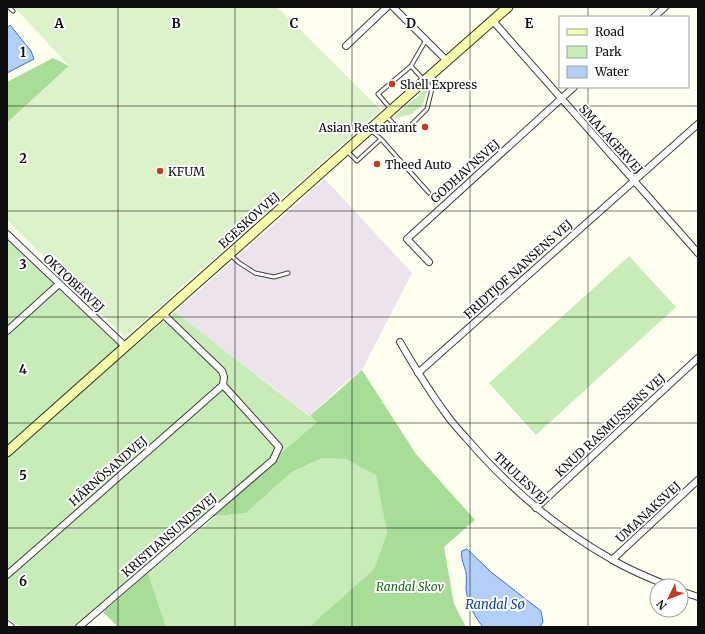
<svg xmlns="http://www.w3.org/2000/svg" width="705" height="634" font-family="Merriweather,serif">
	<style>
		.industrial { fill: #ede3ec }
		.green { fill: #c7ecb7 }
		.forest { fill: #a7dd96 }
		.pitch { fill: #dcf2ca }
		.water { fill: #b2cff9; stroke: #3673d3 }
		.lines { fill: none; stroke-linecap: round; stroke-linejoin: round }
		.lane-casing { stroke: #414141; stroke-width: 5 }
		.street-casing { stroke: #414141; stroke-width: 8 }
		.secondary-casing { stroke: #303030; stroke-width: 11 }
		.lane { stroke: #fff; stroke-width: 3 }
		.street { stroke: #fff; stroke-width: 6 }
		.secondary { stroke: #f7ffab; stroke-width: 9 }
		.grid { fill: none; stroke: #0e0e0e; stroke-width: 1; stroke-opacity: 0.55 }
		.poi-dot { fill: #c53b20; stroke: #fff; stroke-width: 1.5 }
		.labels { text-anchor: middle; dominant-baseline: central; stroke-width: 4; stroke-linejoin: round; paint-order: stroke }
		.poi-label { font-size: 12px; fill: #0e0e0e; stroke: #fff; text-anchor: start }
		.street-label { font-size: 12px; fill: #0e0e0e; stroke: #fff }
		.park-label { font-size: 12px; font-style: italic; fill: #1b6a1b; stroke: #fff }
		.water-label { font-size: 13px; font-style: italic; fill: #1146a7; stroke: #fff }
		.grid-label { font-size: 13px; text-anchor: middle; font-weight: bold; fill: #0e0e0e; stroke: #fff; stroke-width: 4; stroke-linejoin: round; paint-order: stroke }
	</style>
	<rect width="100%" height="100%" fill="#fffff0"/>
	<path class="industrial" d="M325 179 412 273 362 370 339 388 310 416 175 312Z"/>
	<path class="green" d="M427 88 428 89 423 104 412 114 395 118V117L396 115Z
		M7 239 126 353 175 312 317 422 76 627H21L7 618Z
		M629 256 676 307 536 435 489 383Z
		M322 458 346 459 376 474 387 533 374 569 309 627H166L148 573 216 516 246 513 292 472Z"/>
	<path class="forest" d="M53 58 69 66 7 123V82Z
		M362 370 416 454 475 520 444 547 454 604 466 627H309L374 569 387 533 376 475 346 459 322 458 292 472 246 513 206 517 317 422 310 416Z
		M148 573 166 627H118L103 612Z"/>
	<path class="pitch" d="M14 7H277L381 110 125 337 7 220V123L69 66Z"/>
	<path class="water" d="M10 25 31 51 34 59 7 73V28Z
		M467 549 491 572 541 611 543 622 540 627H483C474 616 468 604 466 589 466 584 467 578 466 573 465 566 460 559 462 551Z"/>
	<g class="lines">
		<g class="lane-casing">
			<path id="lane" d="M9 7 13 11
				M411 66 426 40
				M387 117 397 127 410 126 427 109 432 89 411 66 378 94 390 108
				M371 130 381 139 429 193
				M348 152 357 161 381 139
				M231 255 238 262 255 273 274 277 288 273"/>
		</g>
		<g class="street-casing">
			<path id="street" d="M393 7 447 61
				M654 17 665 7
				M493 21 698 253
				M346 46 387 7
				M7 234 126 347
				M429 262 407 239 574 87
				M7 331 59 284
				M400 342C415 368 431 394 449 418 455 426 461 432 467 439 509 488 555 527 611 559 629 570 649 578 669 586
				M418 373 698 124
				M536 508 698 358
				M612 560 698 480
				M7 575 223 385
				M681 591 698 597
				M7 624 11 627
				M79 627 273 460 279 447 223 385 224 377 222 371 163 314"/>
		</g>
		<g class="secondary-casing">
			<path id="secondary" d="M7 452 424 81 508 7"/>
		</g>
		<use href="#lane" class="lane"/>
		<use href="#street" class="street"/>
		<use href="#secondary" class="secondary"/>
	</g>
	<path class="grid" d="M118 7V627M235 7V627M352 7V627M470 7V627M588 7V17M588 87V627M7 106H698M7 211H698M7 317H698M7 423H698M7 528H698"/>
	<g class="poi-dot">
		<circle cx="392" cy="84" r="4"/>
		<circle cx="425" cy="127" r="4"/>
		<circle cx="377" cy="164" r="4"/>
		<circle cx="160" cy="171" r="4"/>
	</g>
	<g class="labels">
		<g class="poi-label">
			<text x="400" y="84">Shell Express</text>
			<text x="417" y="127" text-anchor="end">Asian Restaurant</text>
			<text x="385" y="164">Theed Auto</text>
			<text x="168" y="171">KFUM</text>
		</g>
		<g class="street-label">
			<text transform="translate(611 139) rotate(48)">SMALAGERVEJ</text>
			<text transform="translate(465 171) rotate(-42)">GODHAVNSVEJ</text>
			<text transform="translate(249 220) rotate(-42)">EGESKOVVEJ</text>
			<text transform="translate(518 269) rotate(-42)">FRIDTJOF NANSENS VEJ</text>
			<text transform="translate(74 283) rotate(43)">OKTOBERVEJ</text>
			<text transform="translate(610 425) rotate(-43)">KNUD RASMUSSENS VEJ</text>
			<text transform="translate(108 471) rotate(-41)">HÄRNÖSANDVEJ</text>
			<text transform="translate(521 478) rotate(43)">THULESVEJ</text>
			<text transform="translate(648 512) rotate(-43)">UMANAKSVEJ</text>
			<text transform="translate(169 535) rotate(-41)">KRISTIANSUNDSVEJ</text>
		</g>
		<g class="park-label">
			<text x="410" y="586">Randal Skov</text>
		</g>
		<g class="water-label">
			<text x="495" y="604">Randal Sø</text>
		</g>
	</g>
	<g class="grid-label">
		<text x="59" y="28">A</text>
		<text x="176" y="28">B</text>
		<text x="294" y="28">C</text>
		<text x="411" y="28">D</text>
		<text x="529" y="28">E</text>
		<text x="23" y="57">1</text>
		<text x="23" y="163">2</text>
		<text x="23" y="269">3</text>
		<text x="23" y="374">4</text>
		<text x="23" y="480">5</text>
		<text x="23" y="586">6</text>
	</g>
	<rect width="705" height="634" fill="none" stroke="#0e0e0e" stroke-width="16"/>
	<rect x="559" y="16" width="130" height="72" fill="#ffffff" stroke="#9f9f9f"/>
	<rect x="567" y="29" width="20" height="6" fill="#f7ffab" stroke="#9f9f9f"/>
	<text x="595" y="36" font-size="12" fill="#0e0e0e">Road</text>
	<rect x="567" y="46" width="20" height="12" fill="#c7ecb7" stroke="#9f9f9f"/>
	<text x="595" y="56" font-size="12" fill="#0e0e0e">Park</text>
	<rect x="567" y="66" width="20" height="12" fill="#b2cff9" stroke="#9f9f9f"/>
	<text x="595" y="76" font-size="12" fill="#0e0e0e">Water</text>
	<g transform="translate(669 598) rotate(227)"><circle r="19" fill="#ffffff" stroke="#9f9f9f"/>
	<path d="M0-3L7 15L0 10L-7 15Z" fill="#c53b20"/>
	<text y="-6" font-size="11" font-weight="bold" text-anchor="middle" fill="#0e0e0e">N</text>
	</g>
</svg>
